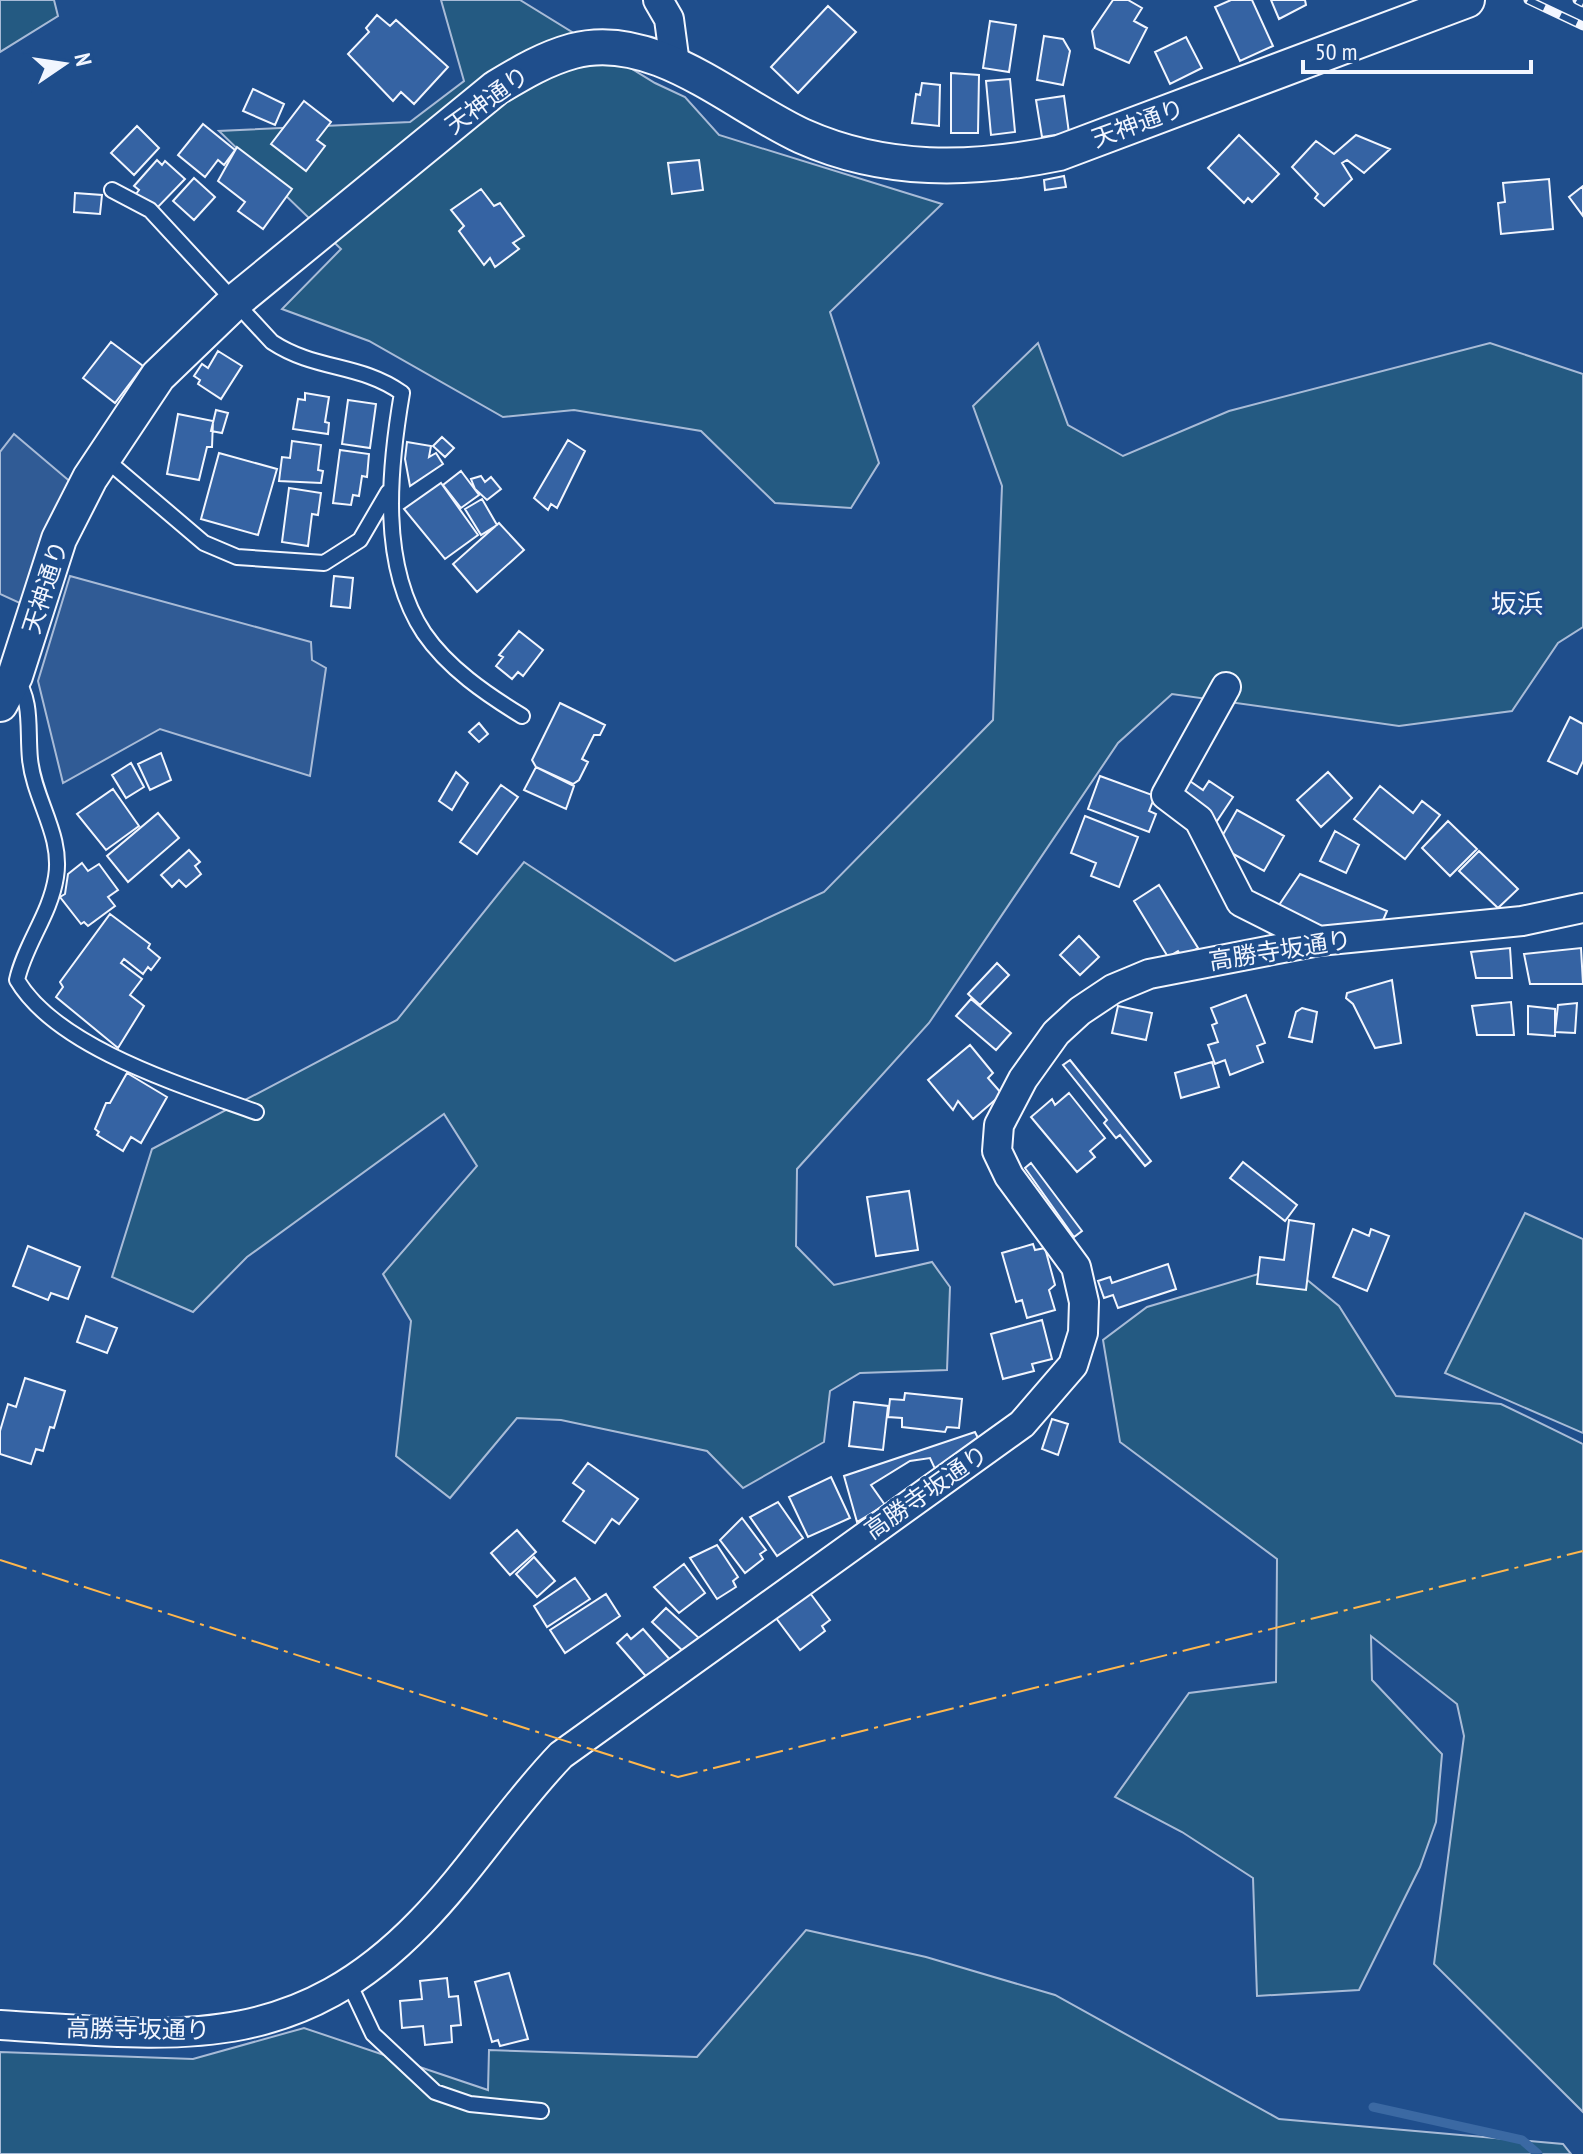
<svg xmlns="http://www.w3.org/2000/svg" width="1583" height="2154" font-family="'PT Sans Narrow','Noto Sans JP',sans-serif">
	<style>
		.green { fill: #245a82; stroke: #a8bbd7; stroke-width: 2 }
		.parking { fill: #305b95; stroke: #a8bbd7; stroke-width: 2 }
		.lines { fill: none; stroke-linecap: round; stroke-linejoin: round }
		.stream { stroke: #3b69a3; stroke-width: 9 }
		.building { fill: #3563a3; stroke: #f2f6ff; stroke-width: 2 }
		.service-casing { stroke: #f2f6ff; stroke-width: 18 }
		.minor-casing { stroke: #f2f6ff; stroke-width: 32 }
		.tertiary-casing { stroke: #f2f6ff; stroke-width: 38 }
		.service { stroke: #1f4e8c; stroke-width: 14 }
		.minor { stroke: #1f4e8c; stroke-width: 28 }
		.tertiary { stroke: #1f4e8c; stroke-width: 34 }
		.rail-casing { stroke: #f2f6ff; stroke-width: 9 }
		.rail { stroke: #1f4e8c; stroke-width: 6; stroke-dasharray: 18; stroke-linecap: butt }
		.power { stroke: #ffb74d; stroke-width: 2; stroke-dasharray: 28 6 4 6; stroke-linecap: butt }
		.labels { text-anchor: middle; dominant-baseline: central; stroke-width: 6; stroke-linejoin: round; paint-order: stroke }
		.street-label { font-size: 24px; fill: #f2f6ff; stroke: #1f4e8c }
		.neighbourhood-label { font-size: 26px; fill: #f2f6ff; stroke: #1f4e8c }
	</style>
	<rect width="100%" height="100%" fill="#1f4e8c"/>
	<path class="green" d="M0 0H54L58 16 0 52Z
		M441 0H520L655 83 685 97 719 135 942 204 830 312 879 463 851 508 775 503 701 431 574 410 503 417 369 341 282 309 341 249 219 131 410 122 464 81Z
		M1038 343 1068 425 1123 456 1229 411 1490 343 1583 374V627L1558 643 1512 711 1399 726 1172 694 1118 743 929 1023 797 1169 796 1246 834 1285 932 1262 950 1287 947 1370 860 1373 830 1391 824 1442 743 1488 707 1451 561 1420 517 1418 450 1498 396 1456 411 1321 383 1274 477 1166 444 1114 247 1257 193 1312 112 1277 152 1149 397 1020 524 862 675 961 824 892 993 720 1002 486 973 406Z
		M1525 1213 1583 1239V1433L1445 1373Z
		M1289 1265 1339 1306 1396 1396 1501 1404 1583 1444V2112L1434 1964 1464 1736 1457 1704 1371 1636 1372 1680 1442 1754 1436 1822 1420 1867 1359 1990 1257 1996 1253 1878 1182 1832 1115 1797 1189 1693 1276 1682 1277 1559 1120 1442 1103 1340 1147 1307Z
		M806 1930 926 1957 1055 1995 1279 2119 1563 2144 1571 2154H0V2052L193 2059 304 2028 488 2090 489 2050 697 2057Z"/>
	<path class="parking" d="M14 434 73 484 24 605 0 594V452Z
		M70 576 311 642 312 660 326 668 310 776 160 729 63 783 38 681Z"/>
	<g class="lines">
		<path class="stream" d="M1373 2107 1522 2140 1538 2154"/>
	</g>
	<path class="building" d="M1113 0H1128L1142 8 1134 21 1147 28 1129 63 1095 48 1092 31Z
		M1231 0H1252L1273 46 1240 61 1215 7Z
		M1271 0H1305L1306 5 1279 19Z
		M828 6 856 32 798 93 771 67Z
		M377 15 390 26 396 20 448 67 414 104 401 92 393 101 348 54 369 32 366 28Z
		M990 21 1016 25 1009 72 983 68Z
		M1044 36 1063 39 1070 51 1063 85 1037 80Z
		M1186 37 1202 68 1170 84 1155 52Z
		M951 73 979 75 978 133H951Z
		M1010 79 1015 132 991 135 986 81Z
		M922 83 940 85 939 126 912 123 916 94 920 95Z
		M253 89 284 104 275 125 243 111Z
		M1064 96 1069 133 1042 137 1036 100Z
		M304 101 331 122 317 140 325 146 306 171 271 144Z
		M203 124 235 150 224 165 218 160 205 177 178 155Z
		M137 126 159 148 134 175 111 153Z
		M1239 135 1279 174 1252 202 1248 198 1244 203 1208 168Z
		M1356 135 1390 149 1364 173 1347 160 1342 163 1352 179 1324 206 1315 198 1318 194 1292 167 1316 141 1334 154Z
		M237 147 292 189 263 229 238 211 245 202 218 181Z
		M157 160 162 165 165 161 185 179 156 209 136 194 139 190 134 186Z
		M699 160 703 190 672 194 668 163Z
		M1064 176 1066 187 1045 190 1044 180Z
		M194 178 215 197 194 220 173 201Z
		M1549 179 1553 229 1501 234 1498 203 1505 202 1503 183Z
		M1583 186V216L1569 197Z
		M481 189 494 206 500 203 524 236 513 243 519 249 495 267 490 258 484 265 459 231 464 226 451 210Z
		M75 193 102 195 100 214 74 212Z
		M111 342 143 366 115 403 83 378Z
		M218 351 242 366 221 399 198 384 200 380 194 376 202 364 208 368Z
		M305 393 329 397 325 422 329 423 328 434 293 429 298 399 305 400Z
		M348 400 376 404 370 448 342 444Z
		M216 410 228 413 222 433 211 431Z
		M178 414 213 421 212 447H207L199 480 167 474Z
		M442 437 454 448 445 457 433 446Z
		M568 440 585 451 557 508 551 504 548 510 534 498Z
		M292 441 321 445 318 470 323 471 321 483 279 481 282 457 290 458Z
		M407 442 431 446 429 457 436 453 443 464 410 486 405 459Z
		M340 450 369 454 367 477 362 476 359 496 353 495 351 505 333 503Z
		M219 453 277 469 258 535 201 519Z
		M461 471 479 495 461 508 443 485Z
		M481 476 485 482 491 477 501 489 487 500 475 489 471 479Z
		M441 483 478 535 445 559 404 509Z
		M289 488 321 493 318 515 312 514 308 546 282 542Z
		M482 499 497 525 481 535 465 509Z
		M499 523 524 550 477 592 453 564Z
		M334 576 353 578 350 608 331 606Z
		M519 631 543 650 523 676 518 672 512 679 496 666 503 657 499 655Z
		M560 703 605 725 600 735H594L582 759 588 762 579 780 573 784 536 767 532 760Z
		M1570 717 1583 724V761L1577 774 1548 761Z
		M479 723 488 734 479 742 469 732Z
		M161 753 171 780 150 790 138 764Z
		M131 763 144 787 126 798 112 775Z
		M536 767 574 786 566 809 524 790Z
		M456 772 468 783 452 810 439 801Z
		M1328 772 1352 798 1321 827 1297 800Z
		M1100 776 1155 796 1149 811 1156 814 1149 832 1088 809Z
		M1184 777 1203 790 1209 781 1233 797 1215 824 1172 794Z
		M501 785 518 797 477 854 460 842Z
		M1380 786 1413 813 1422 801 1440 815 1405 859 1354 819Z
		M113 789 139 826 106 850 77 814Z
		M1237 810 1284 836 1264 871 1217 845Z
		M158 813 179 838 128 882 107 856Z
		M1085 816 1138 837 1119 887 1091 876 1096 863 1071 853Z
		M1448 821 1477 849 1450 876 1422 848Z
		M1335 831 1359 845 1346 873 1320 861Z
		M189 850 200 862 195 866 201 874 186 887 179 880 172 887 161 875Z
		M1479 851 1518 889 1498 908 1459 871Z
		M82 863 88 871 99 864 118 890 108 897 115 906 88 926 84 922 81 924 60 897 65 894 68 874Z
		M1300 874 1387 911 1381 925 1324 933 1275 911Z
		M1159 885 1198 948 1182 957 1178 951 1168 957 1134 901Z
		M110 914 150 944 148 948 160 958 151 970 148 967 143 974 124 959 121 963 142 979 130 995 144 1006 118 1048 56 997 63 987 60 982Z
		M1079 936 1099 957 1080 975 1060 955Z
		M1510 948 1512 978H1476L1471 952Z
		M1581 948 1583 984H1530L1524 954Z
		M997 963 1009 975 980 1005 968 994Z
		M1392 980 1401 1043 1375 1048 1353 1004 1346 998 1347 993Z
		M1246 995 1265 1043 1257 1046 1263 1062 1230 1075 1225 1060 1215 1064 1208 1045 1218 1042 1212 1025 1217 1023 1211 1008Z
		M971 999 1011 1033 996 1050 956 1016Z
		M1511 1002 1514 1035H1477L1472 1006Z
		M1577 1003 1575 1033 1555 1032 1558 1005Z
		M1118 1006 1152 1013 1146 1040 1112 1033Z
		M1528 1006 1555 1009V1036L1528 1034Z
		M1302 1008 1317 1012 1312 1042 1289 1037 1296 1012Z
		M970 1045 993 1073 988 1078 1002 1094 973 1119 958 1101 953 1110 928 1080Z
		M1070 1060 1151 1161 1145 1166 1120 1135 1116 1138 1104 1123 1107 1120 1063 1065Z
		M1212 1062 1219 1087 1181 1098 1175 1073Z
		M127 1073 167 1097 141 1143 131 1137 123 1151 97 1135 99 1132 95 1129 106 1103H110Z
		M1069 1093 1105 1138 1090 1151 1095 1157 1077 1172 1031 1117 1052 1099 1055 1105Z
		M1243 1162 1297 1205 1285 1221 1230 1178Z
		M1031 1163 1082 1231 1074 1237 1025 1168Z
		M909 1191 918 1250 876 1256 867 1197Z
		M1289 1220 1314 1224 1306 1290 1257 1284 1260 1257 1284 1260Z
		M1353 1229 1369 1236 1371 1229 1389 1236 1367 1291 1333 1277Z
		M1033 1244 1035 1250 1045 1248 1055 1285 1049 1290 1055 1310 1027 1318 1022 1300 1016 1302 1002 1253Z
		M28 1246 80 1267 68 1299 51 1293 48 1300 13 1286Z
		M1168 1264 1176 1289 1118 1308 1113 1295 1104 1298 1098 1281 1110 1277 1112 1283Z
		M86 1316 117 1328 107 1353 77 1342Z
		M1042 1320 1052 1359 1032 1364 1034 1371 1003 1379 991 1334Z
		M25 1378 65 1391 54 1428 50 1427 43 1451 36 1449 31 1464 0 1454V1431L8 1404 16 1407Z
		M905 1393 962 1399 959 1428 947 1427 945 1432 902 1427V1418L888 1417 890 1399 904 1400Z
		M854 1402 888 1406 883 1450 849 1446Z
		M1052 1419 1068 1424 1058 1455 1042 1449Z
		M975 1432 978 1438 936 1471 930 1458 910 1461 871 1485 885 1505 857 1522 844 1476Z
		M588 1463 638 1499 619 1524 612 1519 595 1543 563 1521 584 1491 573 1483Z
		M831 1477 850 1518 808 1537 789 1497Z
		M778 1502 803 1538 777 1556 750 1517Z
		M742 1518 766 1550 760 1554 763 1559 745 1573 720 1540Z
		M517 1530 536 1552 510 1575 491 1553Z
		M717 1545 738 1577 733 1581 736 1587 717 1599 690 1558Z
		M534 1557 555 1581 537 1597 516 1574Z
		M684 1564 705 1593 679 1613 654 1587Z
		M575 1578 590 1599 547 1627 534 1606Z
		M810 1593 830 1620 822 1626 825 1631 800 1650 776 1618Z
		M606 1594 620 1616 565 1653 550 1630Z
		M666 1608 700 1639 686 1654 652 1622Z
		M643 1629 672 1662 650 1681 617 1643 627 1634 631 1639Z
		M509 1973 528 2039 500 2046 498 2040 492 2042 475 1982Z
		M447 1978 449 1997 458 1996 461 2025 451 2026 452 2042 425 2045 423 2026 402 2028 400 2001 422 1999 420 1981Z"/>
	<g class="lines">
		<g class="service-casing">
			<path id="service" d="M112 190 150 210 272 342C316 371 360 363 402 393 389 469 379 565 424 633 448 668 486 694 522 716
				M103 457 204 543 237 557 324 563 360 540 388 492
				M15 676C33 702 27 729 30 759 34 800 63 835 56 877 50 915 25 944 17 980 57 1048 184 1086 256 1112
				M349 1983 373 2034 435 2092 470 2104 541 2111"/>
		</g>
		<g class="minor-casing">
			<path id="minor" d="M658 0 669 19 675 64
				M1226 687 1166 795 1199 820 1241 902 1319 941
				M0 2025C169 2035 290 2057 420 1923 471 1871 510 1808 561 1755L1022 1424 1073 1365 1083 1333 1084 1302 1076 1267 1009 1176 997 1151 999 1125 1023 1079 1056 1033 1080 1011 1113 989 1149 974 1319 941 1522 921 1583 908"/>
		</g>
		<g class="tertiary-casing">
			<path id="tertiary" d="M0 704 15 676 59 539 90 478 158 376 237 300 496 88C521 73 544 59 573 51 654 29 734 105 802 136 885 173 972 171 1059 153L1467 0"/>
		</g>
		<use href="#service" class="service"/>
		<use href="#minor" class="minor"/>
		<use href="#tertiary" class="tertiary"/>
		<g class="rail-casing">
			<path id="rail" d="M1528 0 1583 26
				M1577 0 1583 3"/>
		</g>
		<use href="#rail" class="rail"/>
		<path class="power" d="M0 1560 678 1777 1583 1551"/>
	</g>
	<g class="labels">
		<g class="street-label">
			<text transform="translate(487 100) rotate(-36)">天神通り</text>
			<text transform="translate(1138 123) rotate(-20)">天神通り</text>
			<text transform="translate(45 587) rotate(-72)">天神通り</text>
			<text transform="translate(1280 950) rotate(-9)">高勝寺坂通り</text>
			<text transform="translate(926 1492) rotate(-35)">高勝寺坂通り</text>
			<text transform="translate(138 2029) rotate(1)">高勝寺坂通り</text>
		</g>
		<g class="neighbourhood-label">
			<text x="1517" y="603">坂浜</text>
		</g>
	</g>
	<g transform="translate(64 64) rotate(77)" stroke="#1f4e8c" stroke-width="6" paint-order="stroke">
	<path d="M0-6L14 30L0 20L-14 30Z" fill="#f2f6ff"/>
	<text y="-12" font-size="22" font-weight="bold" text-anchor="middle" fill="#f2f6ff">N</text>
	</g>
	<path d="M1303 60v12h228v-12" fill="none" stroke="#f2f6ff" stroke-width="4"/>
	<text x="1315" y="60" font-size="24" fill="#f2f6ff" stroke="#1f4e8c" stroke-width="6" paint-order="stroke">50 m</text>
</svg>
